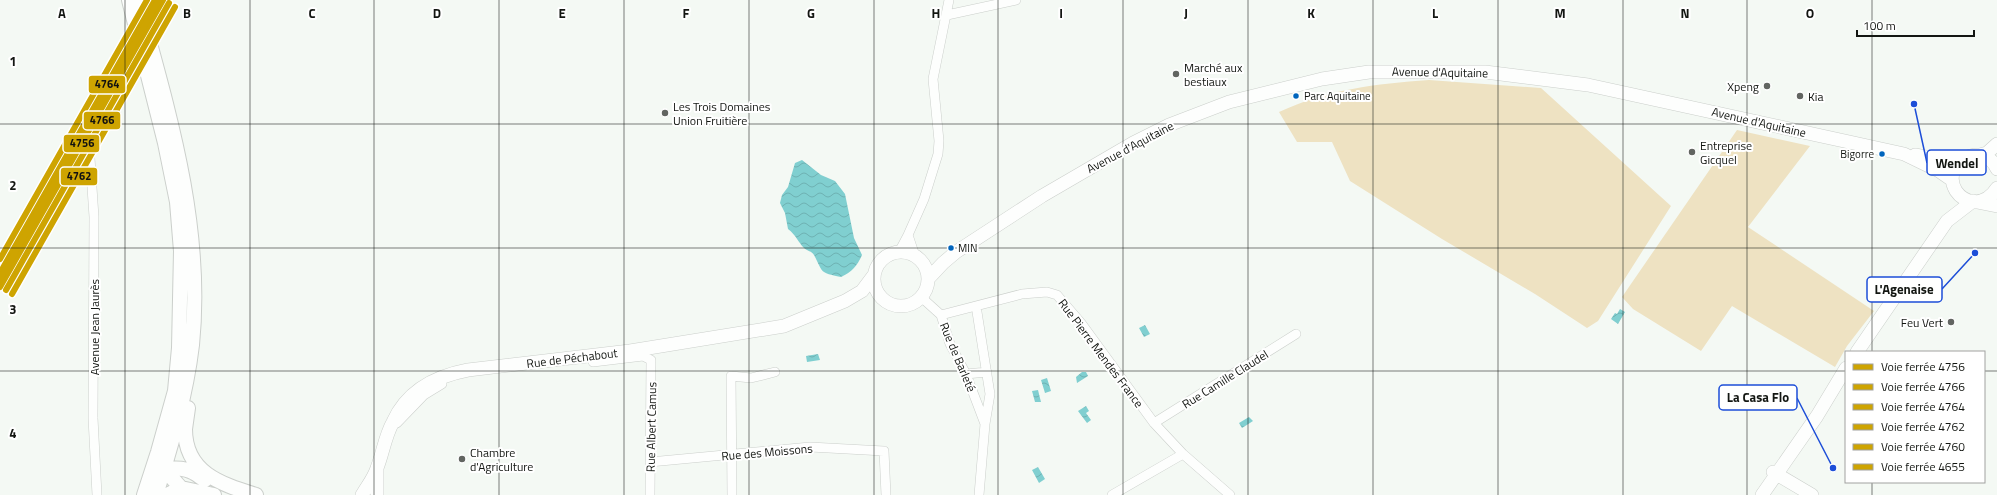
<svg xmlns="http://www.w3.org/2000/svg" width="1997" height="495" font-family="'Titillium Web',sans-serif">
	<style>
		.grass { fill: #eee2c2 }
		.water { fill: url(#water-waves) }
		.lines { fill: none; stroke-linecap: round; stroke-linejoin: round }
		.street-casing { stroke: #cbcfcb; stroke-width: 10 }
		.secondary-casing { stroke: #cbcfcb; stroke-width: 14 }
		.primary-casing { stroke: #cbcfcb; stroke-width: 16 }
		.street { stroke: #fdfefd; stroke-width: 9 }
		.secondary { stroke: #fdfefd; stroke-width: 13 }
		.primary { stroke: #fdfefd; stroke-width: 14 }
		.rail-1-casing { stroke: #fff; stroke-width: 9 }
		.rail-2-casing { stroke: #fff; stroke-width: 9 }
		.rail-3-casing { stroke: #fff; stroke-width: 9 }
		.rail-4-casing { stroke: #fff; stroke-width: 9 }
		.rail-5-casing { stroke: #fff; stroke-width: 9 }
		.rail-6-casing { stroke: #fff; stroke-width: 9 }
		.rail-1 { stroke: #cea401; stroke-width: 6 }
		.rail-2 { stroke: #cea401; stroke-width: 6 }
		.rail-3 { stroke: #cea401; stroke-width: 6 }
		.rail-4 { stroke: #cea401; stroke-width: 6 }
		.rail-5 { stroke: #cea401; stroke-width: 6 }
		.rail-6 { stroke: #cea401; stroke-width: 6 }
		.grid { fill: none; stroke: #131612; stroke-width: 1; stroke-opacity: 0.55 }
		.poi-dot { fill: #626561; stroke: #fff; stroke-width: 1.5 }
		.bus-dot { fill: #0065bd; stroke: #fff; stroke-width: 1.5 }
		.labels { text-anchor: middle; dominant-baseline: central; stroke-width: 4; stroke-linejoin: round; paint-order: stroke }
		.bus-label { font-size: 11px; fill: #131612; stroke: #fff; text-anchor: start }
		.poi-label { font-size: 12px; fill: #131612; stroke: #fff; text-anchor: start }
		.street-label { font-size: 12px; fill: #131612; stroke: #fff }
		.grid-label { font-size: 13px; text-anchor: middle; font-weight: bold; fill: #131612; stroke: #fff; stroke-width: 4; stroke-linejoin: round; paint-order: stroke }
		.leader { fill: none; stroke: #1d4ed8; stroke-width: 1.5 }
		.callout-dot { fill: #1d4ed8; stroke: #fff; stroke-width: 1.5 }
		.callout { fill: #fff; stroke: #1d4ed8; stroke-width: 1.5 }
		.callout-label { font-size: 13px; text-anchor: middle; font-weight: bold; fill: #131612 }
		.line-badge { stroke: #fff; stroke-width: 1.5 }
		.pale-badge-label { font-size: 11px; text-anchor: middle; font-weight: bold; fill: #111 }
	</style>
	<defs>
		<pattern id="water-waves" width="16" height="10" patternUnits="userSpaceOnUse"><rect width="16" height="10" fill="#80cfd0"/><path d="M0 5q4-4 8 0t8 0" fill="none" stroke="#6eb1b2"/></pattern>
	</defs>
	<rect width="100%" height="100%" fill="#f4f9f4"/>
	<path class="grass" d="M1429 80 1541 88 1671 206 1598 321 1587 328 1535 294 1442 239 1350 181 1332 142H1297L1279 112C1329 89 1375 84 1429 80Z
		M1737 130 1810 146 1748 227 1874 311 1847 346 1835 367 1732 306 1701 351 1633 309 1622 297Z"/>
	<path class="water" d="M802 160 821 175 835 181 845 194 854 238 862 255C857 266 852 272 841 277 819 272 824 274 814 255 812 251 807 251 804 248 798 242 796 235 788 229L785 213 780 203 782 195 788 187 795 163Z
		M1620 309 1625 312 1618 324 1611 319 1615 313 1617 314Z
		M1145 325 1150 334 1144 337 1139 328Z
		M818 354 820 360 807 362 806 356Z
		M1082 372H1086L1088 376 1077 383 1076 377Z
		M1047 378 1051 391 1045 393 1041 380Z
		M1038 390 1041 402H1035L1032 391Z
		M1086 406 1089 411 1086 413 1091 420 1087 423 1078 411Z
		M1249 417 1253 421 1242 428 1239 423Z
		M1038 467 1045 479 1039 483 1032 470Z"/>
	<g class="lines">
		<g class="street-casing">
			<path id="street" d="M947 15 1016 0
				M90 158 94 217 93 418 97 495
				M908 235 915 256
				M899 252 908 235 924 199 938 154 939 141 933 79 949 0
				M921 297 941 315 950 344 966 374 985 424 979 495
				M977 312 990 394 985 424
				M941 315 1022 294 1047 292 1057 295 1081 323 1154 423 1183 454 1230 495
				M593 362 643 356 651 360 650 495
				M966 374 987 372
				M397 423 424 395 442 384
				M1154 423 1296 334
				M650 462 810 447 884 451 886 495
				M732 495 731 376 751 378 775 372
				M1112 495 1183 454"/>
		</g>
		<g class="secondary-casing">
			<path id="secondary" d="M1915 155 1952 162 1962 159
				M1980 155 1987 153 1997 144
				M1997 169C1984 139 1939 163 1956 191 1960 197 1967 201 1974 202 1985 202 1992 196 1997 188
				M1977 202 1997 206
				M874 279a27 27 0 1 1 54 0a27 27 0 1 1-54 0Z
				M928 279 943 263 956 252 1042 196 1133 143 1169 125 1229 102 1322 79 1369 72H1485L1588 85 1904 154 1939 171 1952 180
				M1857 352 1947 221 1973 201
				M377 471V495
				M1773 472 1812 495
				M362 495C367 486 374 478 377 468 383 453 385 436 393 422 407 391 436 376 468 370L630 351 784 326 845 301 862 291 874 275
				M1762 495 1817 416 1846 368"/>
		</g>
		<g class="primary-casing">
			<path id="primary" d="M129 0 165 143 177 202 181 251 179 348 175 391 158 452 144 495
				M138 0C169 113 204 227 192 345 186 396 171 446 156 495
				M188 408C187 415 186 422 185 429 185 473 221 484 256 495
				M162 464 164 469 181 488
				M157 473C168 467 184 467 194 473 198 475 201 478 205 480
				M181 488 214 495
				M167 495 181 488"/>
		</g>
		<use href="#street" class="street"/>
		<use href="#secondary" class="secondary"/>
		<use href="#primary" class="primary"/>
		<g class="rail-1-casing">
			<path id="rail-1" d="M0 287 163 0"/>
		</g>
		<g class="rail-2-casing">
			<path id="rail-2" d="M6 290 169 3"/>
		</g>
		<g class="rail-3-casing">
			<path id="rail-3" d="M0 273 155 0"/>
		</g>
		<g class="rail-4-casing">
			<path id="rail-4" d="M12 294 175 7"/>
		</g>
		<g class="rail-5-casing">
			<path id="rail-5" d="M0 259 147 0"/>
		</g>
		<g class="rail-6-casing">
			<path id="rail-6" d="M0 279 159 0"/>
		</g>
		<use href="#rail-1" class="rail-1"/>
		<use href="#rail-2" class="rail-2"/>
		<use href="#rail-3" class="rail-3"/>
		<use href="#rail-4" class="rail-4"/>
		<use href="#rail-5" class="rail-5"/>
		<use href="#rail-6" class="rail-6"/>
	</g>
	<path class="grid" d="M125 0V495M250 0V495M374 0V495M499 0V495M624 0V495M749 0V495M874 0V495M998 0V495M1123 0V495M1248 0V495M1373 0V495M1498 0V495M1623 0V495M1747 0V495M1872 0V352M0 124H1997M0 248H1997M0 371H1846M1984 371H1997M1872 482V495"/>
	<g class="poi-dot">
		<circle cx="1176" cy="74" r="4"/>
		<circle cx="1767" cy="86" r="4"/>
		<circle cx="1800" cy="96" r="4"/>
		<circle cx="665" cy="113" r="4"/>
		<circle cx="1692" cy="152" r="4"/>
		<circle cx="1951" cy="322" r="4"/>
		<circle cx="462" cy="459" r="4"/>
	</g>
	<g class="bus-dot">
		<circle cx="1296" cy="96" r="3.5"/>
		<circle cx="1882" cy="154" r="3.5"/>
		<circle cx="951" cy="248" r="3.5"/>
	</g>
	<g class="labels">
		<g class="bus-label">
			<text x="1304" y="96">Parc Aquitaine</text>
			<text x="1874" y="154" text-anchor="end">Bigorre</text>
			<text x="958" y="248">MIN</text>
		</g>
		<g class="poi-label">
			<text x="1184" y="67">Marché aux<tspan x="1184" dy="14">bestiaux</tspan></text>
			<text x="1759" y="86" text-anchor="end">Xpeng</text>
			<text x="1808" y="96">Kia</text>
			<text x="673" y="106">Les Trois Domaines<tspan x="673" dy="14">Union Fruitière</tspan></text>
			<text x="1700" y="145">Entreprise<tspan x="1700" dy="14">Gicquel</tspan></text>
			<text x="1943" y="322" text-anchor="end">Feu Vert</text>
			<text x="470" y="452">Chambre<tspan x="470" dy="14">d'Agriculture</tspan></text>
		</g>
		<g class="street-label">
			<text transform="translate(1440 72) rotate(1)">Avenue d'Aquitaine</text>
			<text transform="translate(1759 122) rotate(13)">Avenue d'Aquitaine</text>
			<text transform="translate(1130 147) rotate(-28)">Avenue d'Aquitaine</text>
			<text transform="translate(94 327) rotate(-90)">Avenue Jean Jaurès</text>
			<text transform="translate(1101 353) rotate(53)">Rue Pierre Mendes France</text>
			<text transform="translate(958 357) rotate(67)">Rue de Barleté</text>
			<text transform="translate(572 358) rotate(-7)">Rue de Péchabout</text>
			<text transform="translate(1225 379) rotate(-32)">Rue Camille Claudel</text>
			<text transform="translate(651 427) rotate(-89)">Rue Albert Camus</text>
			<text transform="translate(767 452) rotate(-5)">Rue des Moissons</text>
		</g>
	</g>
	<g class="grid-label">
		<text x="62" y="18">A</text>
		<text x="187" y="18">B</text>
		<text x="312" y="18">C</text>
		<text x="437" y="18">D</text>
		<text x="562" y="18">E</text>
		<text x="686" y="18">F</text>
		<text x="811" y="18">G</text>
		<text x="936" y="18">H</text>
		<text x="1061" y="18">I</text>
		<text x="1186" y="18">J</text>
		<text x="1311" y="18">K</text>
		<text x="1435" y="18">L</text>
		<text x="1560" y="18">M</text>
		<text x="1685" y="18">N</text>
		<text x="1810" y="18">O</text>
		<text x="13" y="66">1</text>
		<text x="13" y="190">2</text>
		<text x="13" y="314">3</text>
		<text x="13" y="438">4</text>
	</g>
	<path class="leader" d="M1914 104L1927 163M1975 253L1942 289M1833 468L1797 398"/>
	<g class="callout-dot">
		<circle cx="1914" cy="104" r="4"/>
		<circle cx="1975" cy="253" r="4"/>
		<circle cx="1833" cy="468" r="4"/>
	</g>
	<g class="callout">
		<rect x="1927" y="150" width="59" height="25" rx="4"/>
		<rect x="1867" y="277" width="75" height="25" rx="4"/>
		<rect x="1719" y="385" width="78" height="25" rx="4"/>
	</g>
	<g class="callout-label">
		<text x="1957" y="168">Wendel</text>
		<text x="1904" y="294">L'Agenaise</text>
		<text x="1758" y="402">La Casa Flo</text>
	</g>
	<g class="line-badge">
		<rect x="88" y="75" width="38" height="19" rx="4" fill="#cea401"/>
		<rect x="83" y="111" width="38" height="19" rx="4" fill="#cea401"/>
		<rect x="63" y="134" width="37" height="19" rx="4" fill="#cea401"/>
		<rect x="60" y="167" width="38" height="19" rx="4" fill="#cea401"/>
	</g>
	<g class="pale-badge-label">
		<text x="107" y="88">4764</text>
		<text x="102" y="124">4766</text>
		<text x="82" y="147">4756</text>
		<text x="79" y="180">4762</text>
	</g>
	<rect x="1845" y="351" width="140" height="132" fill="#ffffff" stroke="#a1a2a0"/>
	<rect x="1853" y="364" width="20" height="6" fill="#cea401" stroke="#a1a2a0"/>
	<text x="1881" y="371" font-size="12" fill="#131612">Voie ferrée 4756</text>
	<rect x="1853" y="384" width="20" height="6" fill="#cea401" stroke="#a1a2a0"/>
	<text x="1881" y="391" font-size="12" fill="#131612">Voie ferrée 4766</text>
	<rect x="1853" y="404" width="20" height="6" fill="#cea401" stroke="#a1a2a0"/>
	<text x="1881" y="411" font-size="12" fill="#131612">Voie ferrée 4764</text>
	<rect x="1853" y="424" width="20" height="6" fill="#cea401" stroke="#a1a2a0"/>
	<text x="1881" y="431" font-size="12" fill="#131612">Voie ferrée 4762</text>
	<rect x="1853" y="444" width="20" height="6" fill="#cea401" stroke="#a1a2a0"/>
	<text x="1881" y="451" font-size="12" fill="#131612">Voie ferrée 4760</text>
	<rect x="1853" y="464" width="20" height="6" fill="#cea401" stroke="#a1a2a0"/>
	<text x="1881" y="471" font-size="12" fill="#131612">Voie ferrée 4655</text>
	<path d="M1857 30v6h117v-6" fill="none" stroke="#131612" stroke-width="2"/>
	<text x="1863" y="30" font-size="12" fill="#131612" stroke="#ffffff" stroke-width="3" paint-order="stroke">100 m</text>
</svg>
